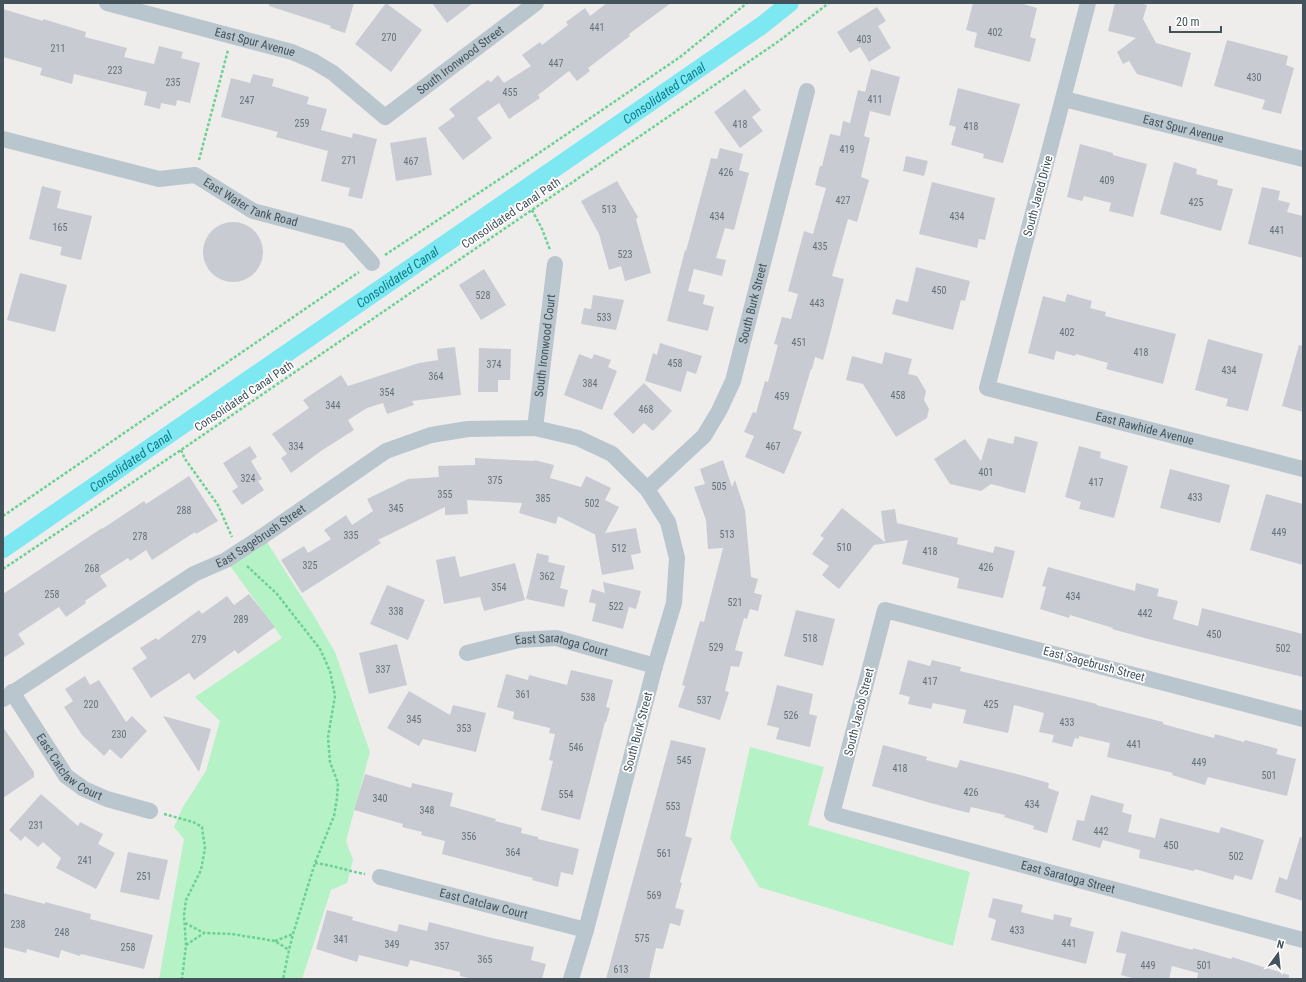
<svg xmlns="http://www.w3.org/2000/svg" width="1306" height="982" font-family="'Roboto Condensed',sans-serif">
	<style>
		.green { fill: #b5f2c5 }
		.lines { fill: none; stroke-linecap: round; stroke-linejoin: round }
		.canal { stroke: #7ee8f2; stroke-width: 18 }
		.building { fill: #c8ccd2 }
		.path { stroke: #6bd292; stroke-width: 2.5; stroke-dasharray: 3 2; stroke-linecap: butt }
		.street { stroke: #b9c6cd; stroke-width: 16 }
		.labels { text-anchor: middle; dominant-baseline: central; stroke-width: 3.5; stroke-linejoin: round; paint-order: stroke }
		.number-label { font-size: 10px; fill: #647079 }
		.street-label { font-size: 12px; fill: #43525b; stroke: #fff }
		.water-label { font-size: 13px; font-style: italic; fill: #057d88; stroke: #fff }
	</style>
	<rect width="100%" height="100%" fill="#efecec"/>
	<path class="green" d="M263 536 314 616 335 652 370 752 346 841 353 860 347 883 331 890 302 979H159L184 839 174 827 183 807 206 771 220 721 195 697 282 638 226 560Z
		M750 747 824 767 808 825 970 872 953 946 759 887 730 838Z"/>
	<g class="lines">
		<path class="canal" id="s1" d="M3 549 761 26 790 3"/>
	</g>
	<path class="building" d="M269 3H354L345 33 330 28 331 26 269 6Z
		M386 3 422 30 391 72 355 44Z
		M432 3H473L447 23Z
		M607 3H671L629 34 630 36 588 68 590 71 577 81 569 71 538 95 540 98 509 119 499 103 477 118 492 138 463 160 438 128 455 116 449 109 488 80 491 82 498 75 504 83 531 66 522 55 540 42 542 45 568 25 566 22 585 8 590 16Z
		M973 3H1020L1037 8 1030 37 1036 39 1030 62 974 47 977 33 966 30Z
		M1115 3H1140L1147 5 1143 19 1156 43 1191 53 1182 87 1137 74 1129 61 1123 64 1117 52 1136 38 1108 31Z
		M877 7 886 21 878 26 891 48 869 62 860 47 850 53 837 32Z
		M3 9 43 21V19L86 32 85 37 127 48 124 57 154 64 159 46 183 52 181 58 200 63 190 103 177 100 176 106 161 103 160 109 144 105 147 92 74 74 72 84 40 75 42 68 3 57Z
		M1227 40 1288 56 1286 65 1294 68 1281 114 1262 109 1265 100 1214 86Z
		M871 69 900 77 890 116 870 111 864 136 870 138 861 177 869 180 857 222 848 219 832 276 844 279 828 342 823 360 815 357 812 369H811L793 429 802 432 784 474 745 457 754 436 744 432 753 412 756 413 765 381 768 382 778 345 774 344 782 317 791 319 798 294 788 291 804 231 813 234 826 188 815 185 820 166H822L830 134 840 136 843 121 850 123 858 90 865 92Z
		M253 74 274 79 272 86 309 97 307 104 327 109 321 130 352 138 353 133 377 139 362 199 348 196 350 188 321 181 328 151 276 137 278 132 221 117 231 78 250 83Z
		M958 88 1020 104 1003 163 983 158 984 154 951 145 956 127 949 125Z
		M745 89 761 110 752 117 763 131 740 148 714 112Z
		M426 137 432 175 396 181 390 143Z
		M1080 144 1113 153V155L1147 164 1133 217 1109 211 1111 203 1084 196 1082 201 1067 197Z
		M720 148 743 154 739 170 749 173 734 230 725 228 716 258 726 260 722 276 694 269 688 291 705 295 703 304 714 307 708 331 667 321 685 250 686 251 711 158 717 159Z
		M906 156 928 161 924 176 903 171Z
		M1174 162 1197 169 1196 174 1218 180 1217 185 1233 189 1221 231 1160 214Z
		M617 181 638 217 636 219 651 273 625 281 621 266 609 270 599 234 581 201Z
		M932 182 995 198 985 240 979 239 977 248 919 234Z
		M42 186 61 191 57 208 92 216 81 260 60 255 62 247 29 239Z
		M1262 187 1280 191 1278 200 1290 203 1287 212 1303 216V258L1248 244Z
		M203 252a30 30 0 1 1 60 0a30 30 0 1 1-60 0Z
		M916 267 970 281 965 301 961 300 953 330 892 314 896 299 908 302Z
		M484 269 506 305 481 320 459 285Z
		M20 273 67 285 55 332 7 320Z
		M1067 294 1092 301 1090 308 1106 312 1105 316 1176 334 1163 384 1106 369 1108 363 1076 354 1075 356 1056 351 1054 360 1028 353 1043 296 1065 302Z
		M593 295 624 300 616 330 581 324 584 308 591 309Z
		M1208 339 1263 354 1248 411 1226 406 1228 399 1195 390Z
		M660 343 702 356 696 374 687 371 681 392 645 381 653 353 657 355Z
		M1299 345 1303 346V412L1282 406Z
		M455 347 461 395 412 401 414 405 387 414 383 403 367 408 348 420 354 430 321 451 291 473 281 458 287 454 272 434 309 408 303 400 341 375 348 386 419 363 438 360 437 349Z
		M479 348 511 349 510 380H498V392H478Z
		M885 352 912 359 908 374 917 376 926 391 924 400 929 409 927 418 896 437 863 384 846 380 852 356 882 364Z
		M579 354 592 359 594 354 611 360 608 367 617 371 602 410 564 395Z
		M644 383 672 411 653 431 644 423 633 434 613 414Z
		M1015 436 1038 442 1025 493 991 484 981 491 950 484 934 459 965 439 981 461 988 438 1013 444Z
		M250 446 257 457 251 461 262 479 258 481 264 490 242 505 232 491 238 487 223 463Z
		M1079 446 1101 452 1100 458 1128 466 1114 518 1079 509 1081 502 1065 497Z
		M475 458 534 461V460L554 465 550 478 581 487 586 476 611 488 605 500 619 507 605 533 636 528 641 553 631 555 634 569 602 575 595 535H596L558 516 556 524 519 513 522 503 467 500 468 514 445 515V507L378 540 381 543 302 593 281 560 304 546 308 553 331 539 324 530 346 515 352 525 373 511 367 499 408 479 439 477 438 466 475 465Z
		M723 460 732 487 735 480 745 510 751 577 758 579 754 593 762 595 758 611 750 609 747 619 744 618 735 650 743 652 739 667 731 666 725 691 729 692 720 720 678 707 685 686 682 685 700 621 704 622 723 548 708 549 706 520 694 487 705 484 700 469Z
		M1170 469 1230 485 1220 523 1160 508Z
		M189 476 218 521 196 534 195 532 152 560 146 550 130 561 128 558 100 576 107 586 85 601 86 603 66 617 59 607 18 634 25 644 3 658V594L102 528V529L144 501 146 504Z
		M1266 494 1303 504V565L1250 550Z
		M842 508 885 542 881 511 895 509 897 523 958 538 957 544 993 553 995 546 1015 551 1003 598 957 588 959 578 902 564 908 540 874 545 839 589 822 575 829 566 812 554 824 538 820 536Z
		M537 553 549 556 548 562 565 566 560 588 568 590 564 607 526 599Z
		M455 556 460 577 515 563 525 600 484 611 480 597 444 604 436 560Z
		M1048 567 1135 591 1136 583 1159 589 1157 596 1178 601 1173 619 1198 626 1202 608 1303 634V677L1152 640 1112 629 1113 628 1070 615 1069 618 1040 609 1046 587 1042 586Z
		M603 582 641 591 636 609 629 607 623 629 592 621 596 604 589 602 592 589 605 593Z
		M387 585 425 600 408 640 370 624Z
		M249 594 275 627 238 654 235 650 194 680 189 673 151 698 132 668 147 658 140 648 156 638 158 640 199 610 202 614 227 596 234 605Z
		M796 610 835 619 823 666 784 656Z
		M397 644 407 685 369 694 359 653Z
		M908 660 930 666 932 660 961 667 960 671 1097 704 1096 705 1163 722V724L1214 738 1215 734 1244 742 1245 740 1278 749 1276 754 1296 759 1287 796 1208 777 1205 785 1172 775 1173 773 1107 757 1110 743 1079 736V739L1075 738 1072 747 1052 742 1054 735 1039 732 1044 713 1014 705 1008 733 963 723 966 710 933 703 931 709 908 704 910 697 899 694Z
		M571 670 613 680 606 707 610 708 606 722H605L580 820 541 810 553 761 549 760 555 734 549 733 550 728 513 719 514 712 497 707 506 674 528 680 529 675 567 685Z
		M85 676 90 685 99 680 126 722 132 716 147 731 121 759 110 749 104 756 82 735 64 707 73 701 65 689Z
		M777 685 813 694 809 714 817 716 810 747 776 739 779 728 767 725Z
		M409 691 450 715 453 705 486 713 476 752 423 739 419 746 387 728Z
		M163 716 211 729 199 772Z
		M3 727 34 772V777L3 798Z
		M671 740 706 748 685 836 692 838 680 882 682 883 675 908 684 910 680 926 670 923 663 949 656 948 649 979H606Z
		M883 745 927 757 926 760 957 768 960 760 1017 774 1049 783 1048 788 1059 792 1047 833 1033 829 1034 826 1004 817 1005 815 971 807 969 813 934 804 872 786Z
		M365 774 411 788 412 783 453 793 450 806 496 819 495 821 522 828 521 833 538 837V839L579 849 573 875 561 872 558 887 532 880 533 878 442 854 445 841 421 835 422 832 402 827 403 824 354 810Z
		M41 794 78 826 80 822 103 834 98 844 115 853 96 889 56 868 61 858 43 842 38 847 25 836 21 841 9 830Z
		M1091 795 1124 804 1122 812 1132 815 1128 832 1155 838 1160 818 1219 833 1221 827 1264 840 1252 880 1235 875 1233 880 1195 869 1194 871 1139 858 1140 850 1103 840 1100 848 1072 840 1077 820 1084 821Z
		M1300 837 1303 838V901L1275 892 1279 877 1287 880Z
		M128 852 168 860 159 900 120 892Z
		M3 893 45 904V902L91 914 90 919 153 935 144 969 81 954 80 956 61 950 59 958 27 949 26 953 3 947Z
		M993 898 1023 905 1021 912 1053 920 1054 914 1072 918 1070 926 1094 932 1086 964 991 940 996 920 988 917Z
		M327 910 353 917 352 920 397 932 399 924 427 931 429 922 492 938 534 947 531 960 546 964 542 979H473L460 976V972L410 960 408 967 359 955 357 962 316 949Z
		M1121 931 1193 950V948L1231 959 1232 957 1289 975V979H1197L1198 973 1172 966 1169 979H1136L1121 975 1126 954 1116 952Z"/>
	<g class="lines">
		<path class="path" d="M199 160 228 50
			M532 210 542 229 550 250
			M385 255 539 153 680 57 747 3
			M181 450 185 459 218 505 232 537
			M3 516 359 272
			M247 566 277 594 320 649 330 671 335 696 328 737 330 762 338 783 337 798 334 816 315 863 293 934 289 950 283 979
			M3 569 181 450 779 41 829 3
			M164 814 193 822 202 827 205 848 201 870 186 900 184 915 186 945 182 979
			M315 863C332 865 348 871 365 874
			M185 923 204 933
			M275 941 293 934
			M186 945 204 933 232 934 275 941 289 950"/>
		<g class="street">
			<path id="s2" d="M107 3 292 52 313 61 333 73 385 117 536 3"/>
			<path id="s3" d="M1088 3 987 388 1303 469"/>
			<path id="s4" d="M1064 99 1303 159"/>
			<path id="s5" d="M3 139 159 179 195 175 253 211 348 236 372 263"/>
			<path id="s6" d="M535 428 555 264"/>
			<path id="s7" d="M647 489 704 436 719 411 733 381 807 91"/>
			<path id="s8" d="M467 653 519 640 556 638 655 666"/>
			<path id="s9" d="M12 692 66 776 84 789 107 799 150 811"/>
			<path id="s10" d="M3 699 194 574 226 560 263 536 386 451 431 435 468 429 535 428 578 438 612 454 647 489 668 522 677 558 674 603 655 666 586 930 571 979"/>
			<path id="s11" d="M1303 719 885 610 832 814 1303 940"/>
			<path id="s12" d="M380 877 586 930"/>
		</g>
	</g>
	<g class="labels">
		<g class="number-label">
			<text x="597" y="27">441</text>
			<text x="995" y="32">402</text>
			<text x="389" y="37">270</text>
			<text x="864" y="39">403</text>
			<text x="58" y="48">211</text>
			<text x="556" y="63">447</text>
			<text x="115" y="70">223</text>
			<text x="1254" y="77">430</text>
			<text x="173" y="82">235</text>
			<text x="510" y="92">455</text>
			<text x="875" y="99">411</text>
			<text x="247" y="100">247</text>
			<text x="302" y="123">259</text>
			<text x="740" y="124">418</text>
			<text x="971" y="126">418</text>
			<text x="847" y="149">419</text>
			<text x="349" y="160">271</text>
			<text x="411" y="161">467</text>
			<text x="726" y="172">426</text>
			<text x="1107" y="180">409</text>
			<text x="843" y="200">427</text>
			<text x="1196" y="202">425</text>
			<text x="609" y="209">513</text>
			<text x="717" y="216">434</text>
			<text x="957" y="216">434</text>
			<text x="60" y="227">165</text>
			<text x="1277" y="230">441</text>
			<text x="820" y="246">435</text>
			<text x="625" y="254">523</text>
			<text x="939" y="290">450</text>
			<text x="483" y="295">528</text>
			<text x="817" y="303">443</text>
			<text x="604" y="317">533</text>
			<text x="1067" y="332">402</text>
			<text x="799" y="342">451</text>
			<text x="1141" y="352">418</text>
			<text x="675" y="363">458</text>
			<text x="494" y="364">374</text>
			<text x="1229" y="370">434</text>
			<text x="436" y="376">364</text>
			<text x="590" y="383">384</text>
			<text x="387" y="392">354</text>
			<text x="898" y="395">458</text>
			<text x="782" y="396">459</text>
			<text x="333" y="405">344</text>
			<text x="646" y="409">468</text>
			<text x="296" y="446">334</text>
			<text x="773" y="446">467</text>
			<text x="986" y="472">401</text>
			<text x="248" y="478">324</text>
			<text x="495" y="480">375</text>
			<text x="1096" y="482">417</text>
			<text x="719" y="486">505</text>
			<text x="445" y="494">355</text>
			<text x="1195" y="497">433</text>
			<text x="543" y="498">385</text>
			<text x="592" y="503">502</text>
			<text x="396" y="508">345</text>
			<text x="184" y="510">288</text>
			<text x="1279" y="532">449</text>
			<text x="727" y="534">513</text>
			<text x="351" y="535">335</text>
			<text x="140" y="536">278</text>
			<text x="844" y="547">510</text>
			<text x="619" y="548">512</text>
			<text x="930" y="551">418</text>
			<text x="310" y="565">325</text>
			<text x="986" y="567">426</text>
			<text x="92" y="568">268</text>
			<text x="547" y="576">362</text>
			<text x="499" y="587">354</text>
			<text x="52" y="594">258</text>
			<text x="1073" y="596">434</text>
			<text x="735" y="602">521</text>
			<text x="616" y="606">522</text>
			<text x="396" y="611">338</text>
			<text x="1145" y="613">442</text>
			<text x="241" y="619">289</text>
			<text x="1214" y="634">450</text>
			<text x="810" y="638">518</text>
			<text x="199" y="639">279</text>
			<text x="716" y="647">529</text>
			<text x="1283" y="648">502</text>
			<text x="383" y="669">337</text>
			<text x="930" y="681">417</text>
			<text x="523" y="694">361</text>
			<text x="588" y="697">538</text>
			<text x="704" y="700">537</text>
			<text x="91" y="704">220</text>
			<text x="991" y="704">425</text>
			<text x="791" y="715">526</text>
			<text x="414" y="719">345</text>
			<text x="1067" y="722">433</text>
			<text x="464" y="728">353</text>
			<text x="119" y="734">230</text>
			<text x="1134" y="744">441</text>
			<text x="576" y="747">546</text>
			<text x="684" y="760">545</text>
			<text x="1199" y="762">449</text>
			<text x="900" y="768">418</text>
			<text x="1269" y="775">501</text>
			<text x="971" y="792">426</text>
			<text x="566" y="794">554</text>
			<text x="380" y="798">340</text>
			<text x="1032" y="804">434</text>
			<text x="673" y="806">553</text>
			<text x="427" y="810">348</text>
			<text x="36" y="825">231</text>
			<text x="1101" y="831">442</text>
			<text x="469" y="836">356</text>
			<text x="1171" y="845">450</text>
			<text x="513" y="852">364</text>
			<text x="664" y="853">561</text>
			<text x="1236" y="856">502</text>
			<text x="85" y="860">241</text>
			<text x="144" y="876">251</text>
			<text x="654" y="895">569</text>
			<text x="18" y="924">238</text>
			<text x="1017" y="930">433</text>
			<text x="62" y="932">248</text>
			<text x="642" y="938">575</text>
			<text x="341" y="939">341</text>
			<text x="1069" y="943">441</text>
			<text x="392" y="944">349</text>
			<text x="442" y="946">357</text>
			<text x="128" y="947">258</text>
			<text x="485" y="959">365</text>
			<text x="1148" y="965">449</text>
			<text x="1204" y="965">501</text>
			<text x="621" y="969">613</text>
		</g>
		<g class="street-label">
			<text stroke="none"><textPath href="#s2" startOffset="153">East Spur Avenue</textPath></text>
			<text stroke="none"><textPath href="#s2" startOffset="400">South Ironwood Street</textPath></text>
			<text stroke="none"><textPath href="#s4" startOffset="123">East Spur Avenue</textPath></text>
			<text transform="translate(1038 196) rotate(-75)">South Jared Drive</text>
			<text stroke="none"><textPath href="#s5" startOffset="260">East Water Tank Road</textPath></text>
			<text transform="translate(511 213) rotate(-34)">Consolidated Canal Path</text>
			<text stroke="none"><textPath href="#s7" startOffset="220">South Burk Street</textPath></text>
			<text stroke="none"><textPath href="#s6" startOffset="83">South Ironwood Court</textPath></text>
			<text transform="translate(244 396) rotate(-34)">Consolidated Canal Path</text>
			<text stroke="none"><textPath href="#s3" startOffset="561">East Rawhide Avenue</textPath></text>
			<text stroke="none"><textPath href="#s10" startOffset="305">East Sagebrush Street</textPath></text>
			<text stroke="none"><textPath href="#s8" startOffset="97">East Saratoga Court</textPath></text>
			<text transform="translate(1094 664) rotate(15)">East Sagebrush Street</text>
			<text transform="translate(859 712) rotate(-76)">South Jacob Street</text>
			<text transform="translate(638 732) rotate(-75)">South Burk Street</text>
			<text stroke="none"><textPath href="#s9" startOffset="96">East Catclaw Court</textPath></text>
			<text stroke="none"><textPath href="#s11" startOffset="887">East Saratoga Street</textPath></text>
			<text stroke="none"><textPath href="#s12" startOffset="107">East Catclaw Court</textPath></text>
		</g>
		<g class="water-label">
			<text stroke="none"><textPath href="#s1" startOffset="803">Consolidated Canal</textPath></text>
			<text stroke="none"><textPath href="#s1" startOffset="479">Consolidated Canal</textPath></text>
			<text stroke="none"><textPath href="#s1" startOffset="155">Consolidated Canal</textPath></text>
		</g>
	</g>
	<rect width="1306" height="982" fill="none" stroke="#43525b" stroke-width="8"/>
	<g transform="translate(1278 954) rotate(15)" stroke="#ffffff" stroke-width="3" paint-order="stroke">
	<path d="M0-3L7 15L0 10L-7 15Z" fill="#43525b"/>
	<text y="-6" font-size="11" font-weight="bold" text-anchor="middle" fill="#43525b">N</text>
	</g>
	<path d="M1170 26v6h51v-6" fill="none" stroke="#43525b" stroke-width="2"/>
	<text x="1176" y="26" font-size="12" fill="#43525b" stroke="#ffffff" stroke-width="3" paint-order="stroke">20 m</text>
</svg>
